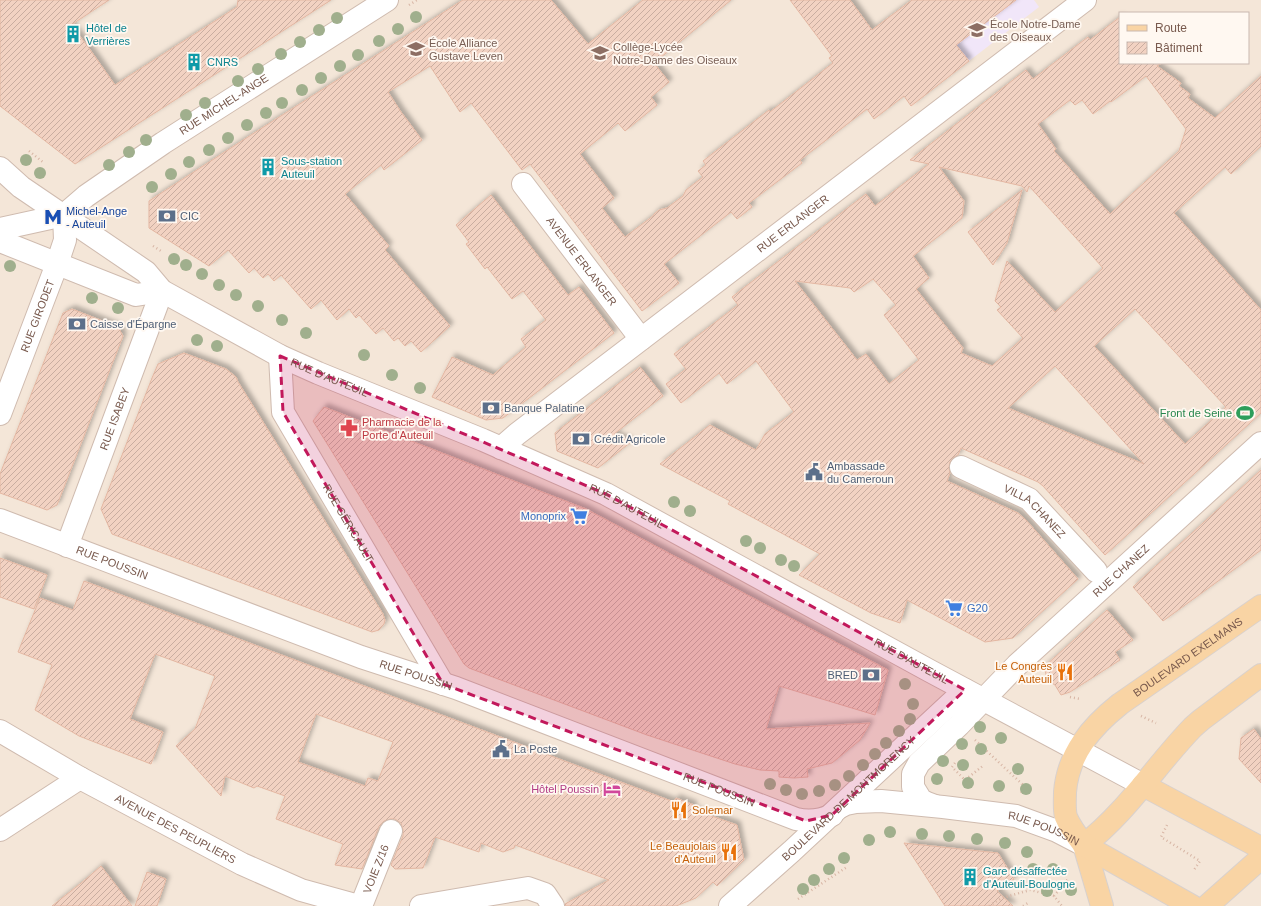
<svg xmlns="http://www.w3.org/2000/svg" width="1261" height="906" font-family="Arial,sans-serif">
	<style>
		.residential { fill: #f4e6d8; fill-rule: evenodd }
		.education { fill: #f1e6f9 }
		.building { fill: url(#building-hatch); stroke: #e4b7a2; fill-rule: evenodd; filter: url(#shadow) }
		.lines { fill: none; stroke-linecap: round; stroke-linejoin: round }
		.minor-casing { stroke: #cfbbaf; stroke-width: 24 }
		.major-casing { stroke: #d9d1cd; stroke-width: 24 }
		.path { stroke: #d7b5a4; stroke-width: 2.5; stroke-dasharray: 1 3; stroke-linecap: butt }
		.minor { stroke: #fff; stroke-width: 22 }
		.major { stroke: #f9d4a4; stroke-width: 22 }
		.tree { fill: #a0af8d }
		.marked { fill: #c2185b; fill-opacity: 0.2; stroke: #c2185b; stroke-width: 3; stroke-dasharray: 8 5; stroke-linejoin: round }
		.labels { text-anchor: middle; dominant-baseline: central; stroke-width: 3.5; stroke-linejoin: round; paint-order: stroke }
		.education-label { font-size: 11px; fill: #785e54; stroke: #fff8f1; text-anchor: start }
		.culture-label { font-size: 11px; fill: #0d838f; stroke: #fff8f1; text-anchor: start }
		.street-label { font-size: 11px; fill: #78594d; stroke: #fff8f1 }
		.transit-label { font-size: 11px; fill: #164399; stroke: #fff8f1; text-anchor: start }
		.service-label { font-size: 11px; fill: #4e5e75; stroke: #fff8f1; text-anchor: start }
		.leisure-label { font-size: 11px; fill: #27864d; stroke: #fff8f1; text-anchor: end }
		.health-label { font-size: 11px; fill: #be3a42; stroke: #fff8f1; text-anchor: start }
		.shop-label { font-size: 11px; fill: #366cbe; stroke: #fff8f1; text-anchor: end }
		.food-label { font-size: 11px; fill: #c56008; stroke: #fff8f1; text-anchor: end }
		.hotel-label { font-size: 11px; fill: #b23c85; stroke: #fff8f1; text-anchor: end }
	</style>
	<defs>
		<pattern id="building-hatch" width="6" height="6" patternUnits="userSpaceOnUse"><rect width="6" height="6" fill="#f2d2c2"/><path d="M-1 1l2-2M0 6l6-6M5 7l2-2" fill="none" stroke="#c9ada0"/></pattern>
		<filter id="shadow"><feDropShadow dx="3.5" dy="-3.5" stdDeviation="2" flood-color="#0004"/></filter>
	</defs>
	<rect width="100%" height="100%" fill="#fcf4ea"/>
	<path class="residential" d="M0 0H1261V906H0ZM1120 13H1248V63H1120Z"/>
	<path class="education" d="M921 0H1034L1039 7 969 61Z"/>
	<path class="building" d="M0 0H109L71 25 86 44 115 85 237 7 238 0H331L75 164 0 106Z
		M463 0H551L588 44 643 0H731L654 63 669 82 651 97 657 105 625 131 618 123 580 154 614 198 602 208 625 237 653 216 654 214 659 210 667 208 683 196 686 190 703 177 698 171 706 165 703 161 769 110 770 112 833 63 829 58 832 56 790 0H850L872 30 912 0H1016L956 45 969 61 911 106 904 96 874 119 867 109 800 160 802 163 749 203 752 207 737 219 731 212 664 264 679 283 642 311 530 164 522 170 471 103 460 112 430 66 388 92 401 112 422 140 384 170 381 165 345 194 389 246 385 250 450 326 421 352 411 341 405 346 398 338 394 341 383 328 376 334 359 315 356 318 349 309 337 320 321 300 311 309 281 275 274 281 268 274 263 278 254 268 249 273 228 250 209 266 149 228V201L251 135Z
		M1120 17V63H1162L1157 66 1181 83 1179 86 1190 94 1188 98 1215 118 1261 76V146L1231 174 1225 167 1174 213 1261 310V413L1105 555 1043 486 1038 482 961 448 958 455 954 457 950 462 949 468 950 473 947 481 1018 513 1026 520 1078 579 1013 638 985 642 907 600 900 623 871 613 799 575 820 554 728 504 730 501 660 464 710 425 756 450 765 434 794 412 756 361 727 384 719 373 681 403 666 384 686 369 674 354 738 305 732 297 866 194 875 206 929 164 910 160 1026 70 1033 79 1088 37 1090 40ZM1146 76 1186 129 1179 151 1110 214 1054 151 1056 149 1038 124 1070 100 1075 105 1082 100 1093 114 1110 101 1111 102ZM939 167 1022 186 1027 192 1029 186 1103 268 1055 312 1007 261 995 301 1001 307 997 310 1023 338 992 366 961 353 963 348 916 289 929 278 913 256 962 218 964 201ZM873 279 896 305 884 315 919 360 889 384 866 354 857 360 795 281 850 288 854 292ZM1135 309 1226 407 1185 444 1094 346ZM1055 366 1144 464 1008 408Z
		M1022 190 1007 243 993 265 968 232Z
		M491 195 568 295 579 287 614 333 503 418 486 420 432 397 452 357 493 375 526 347 521 339 546 320 523 291 512 299 487 267 485 269 466 244 469 242 456 225Z
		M72 309 118 327 123 336 57 505 47 510 0 493V474L63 313Z
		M184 353 226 369 236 377 238 382 383 614 385 620 384 624 379 630 372 632 112 534 101 509 152 378 158 364Z
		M640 367 663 396 614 434 631 442 598 468 557 451 555 433Z
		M324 407 586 509 888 670 875 715 779 686 766 729 870 723 860 740 832 763 807 769 808 777 794 778 779 777V771L760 770 735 764 647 735 469 668 464 664 313 421Z
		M1261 470V550L1163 621 1133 587Z
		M0 558 47 575 34 609 0 597Z
		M84 581 674 802 676 798 694 805 692 809 737 825 744 860 717 886 713 882 696 898 676 906H565V904L609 880 515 845 514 848 503 852 481 843 479 852 435 837 423 868 395 869 391 865 403 836V830L401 823 395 819H390L384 821 379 826 362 869 335 865 343 844 276 819 285 796 257 786 254 788 225 776 221 796 176 746 195 729 215 676 155 654 130 719 163 732 151 764 79 736 35 710 52 665 18 652 40 598 73 610ZM316 714 393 742 378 781 368 778 365 786 298 762Z
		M1107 610 1133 640 1115 652 1120 660 1070 692 1061 695 1055 685 1050 682 1047 678 1044 667Z
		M1254 729 1261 739V783L1239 759 1241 738Z
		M904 843 998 853 1014 879 997 891 1013 906H945Z
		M101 866 132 906H52L85 880Z
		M147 872 166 879 157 906H135Z"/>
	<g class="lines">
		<g class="minor-casing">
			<g id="minor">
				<path id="s1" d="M0 168 21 187 146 272 162 291 280 356 318 373 483 440 606 494 930 671 1143 785"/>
				<path id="s2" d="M523 184 641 339"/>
				<path id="s3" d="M0 229 64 215 86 196 163 143 387 0"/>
				<path d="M0 241 136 295 162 291"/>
				<path id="s4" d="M280 356 283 412 443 684"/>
				<path id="s5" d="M0 414 57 264 65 240 64 215"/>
				<path id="s6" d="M501 448 517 434 1085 0"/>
				<path id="s7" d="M961 467 1029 499 1096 571"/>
				<path id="s8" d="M0 520 361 657 456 688 796 819C809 822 820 821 832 815"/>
				<path id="s9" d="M67 546 162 291"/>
				<path id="s10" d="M0 731 80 778 242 864 301 890 359 906"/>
				<path id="s11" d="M935 806 927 803 921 800 913 787V774L919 763 959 725 1017 665 1261 443"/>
				<path id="s12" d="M840 807 846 804 856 802 881 801 943 807 1016 816 1057 831 1084 845"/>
				<path d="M0 830 80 778"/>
				<path id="s13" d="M361 906 391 831"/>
				<path d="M421 906 528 888 545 894 553 906"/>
				<path id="s14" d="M730 906 792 851 965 690"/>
			</g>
		</g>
		<g class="major-casing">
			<g id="major">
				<path d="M1143 785 1261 848"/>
				<path d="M1084 845C1127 812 1156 765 1193 727L1201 720 1261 675"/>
				<path d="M1084 845 1102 906"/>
				<path id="s15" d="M1192 906 1084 845C1077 836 1070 827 1066 817 1064 809 1065 800 1065 792 1068 754 1091 727 1120 704L1261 606"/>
				<path d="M1207 906 1261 858"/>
			</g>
		</g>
		<path class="path" d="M409 5 417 0
			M29 151 44 163
			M153 246 161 251
			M1070 697 1080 699
			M1141 716 1156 723
			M975 740 1022 784 1021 795
			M955 763 952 767 965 780 984 765
			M1167 825 1161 837 1200 861 1194 870
			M1054 896 1069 878
			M798 899 847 867
			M989 906 1002 898 1030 890 1054 896 1062 906
			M1023 906 1028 903"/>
		<use href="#minor" class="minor"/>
		<use href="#major" class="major"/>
	</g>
	<g class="tree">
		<circle cx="416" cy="17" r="6"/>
		<circle cx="337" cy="18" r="6"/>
		<circle cx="398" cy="29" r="6"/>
		<circle cx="319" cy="30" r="6"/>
		<circle cx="379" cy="41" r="6"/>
		<circle cx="300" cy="42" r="6"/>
		<circle cx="281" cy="54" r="6"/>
		<circle cx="358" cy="55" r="6"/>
		<circle cx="340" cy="66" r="6"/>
		<circle cx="258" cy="69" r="6"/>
		<circle cx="321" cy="78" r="6"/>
		<circle cx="238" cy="81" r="6"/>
		<circle cx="302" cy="90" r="6"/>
		<circle cx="205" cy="103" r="6"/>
		<circle cx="282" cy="103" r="6"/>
		<circle cx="266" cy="113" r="6"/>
		<circle cx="186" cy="115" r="6"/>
		<circle cx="247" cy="125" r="6"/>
		<circle cx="228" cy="138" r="6"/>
		<circle cx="146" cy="140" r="6"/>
		<circle cx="209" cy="150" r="6"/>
		<circle cx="129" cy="152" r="6"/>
		<circle cx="26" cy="160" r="6"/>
		<circle cx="189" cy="162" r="6"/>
		<circle cx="109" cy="165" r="6"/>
		<circle cx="40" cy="173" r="6"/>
		<circle cx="171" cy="174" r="6"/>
		<circle cx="152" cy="187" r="6"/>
		<circle cx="174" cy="259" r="6"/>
		<circle cx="186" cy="265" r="6"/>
		<circle cx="10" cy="266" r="6"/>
		<circle cx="202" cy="274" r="6"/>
		<circle cx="219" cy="285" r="6"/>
		<circle cx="236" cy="295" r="6"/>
		<circle cx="92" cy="298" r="6"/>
		<circle cx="258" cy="306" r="6"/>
		<circle cx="118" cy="308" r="6"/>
		<circle cx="282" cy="320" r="6"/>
		<circle cx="306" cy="333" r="6"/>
		<circle cx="197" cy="340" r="6"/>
		<circle cx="217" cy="346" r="6"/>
		<circle cx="364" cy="355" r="6"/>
		<circle cx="392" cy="375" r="6"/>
		<circle cx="420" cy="388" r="6"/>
		<circle cx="674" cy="502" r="6"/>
		<circle cx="690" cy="511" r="6"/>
		<circle cx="746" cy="541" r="6"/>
		<circle cx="760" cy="548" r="6"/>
		<circle cx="781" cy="560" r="6"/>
		<circle cx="794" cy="566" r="6"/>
		<circle cx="905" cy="684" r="6"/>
		<circle cx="913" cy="704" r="6"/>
		<circle cx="910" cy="719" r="6"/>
		<circle cx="980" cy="727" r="6"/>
		<circle cx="899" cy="731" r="6"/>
		<circle cx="1001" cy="738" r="6"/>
		<circle cx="886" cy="743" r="6"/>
		<circle cx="962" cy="744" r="6"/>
		<circle cx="981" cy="749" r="6"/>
		<circle cx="875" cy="754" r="6"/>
		<circle cx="943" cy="761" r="6"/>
		<circle cx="863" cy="765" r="6"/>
		<circle cx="963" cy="765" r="6"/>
		<circle cx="1018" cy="769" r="6"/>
		<circle cx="849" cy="776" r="6"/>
		<circle cx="937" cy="779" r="6"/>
		<circle cx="968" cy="783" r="6"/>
		<circle cx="770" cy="784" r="6"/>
		<circle cx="835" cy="785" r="6"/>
		<circle cx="999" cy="786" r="6"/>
		<circle cx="1026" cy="789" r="6"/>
		<circle cx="786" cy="790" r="6"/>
		<circle cx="819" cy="791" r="6"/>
		<circle cx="802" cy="794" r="6"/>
		<circle cx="890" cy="832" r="6"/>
		<circle cx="922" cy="834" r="6"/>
		<circle cx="949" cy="836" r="6"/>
		<circle cx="977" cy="839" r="6"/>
		<circle cx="869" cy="840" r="6"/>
		<circle cx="1005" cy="843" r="6"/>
		<circle cx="1027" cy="852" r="6"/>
		<circle cx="844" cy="858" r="6"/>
		<circle cx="829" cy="869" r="6"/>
		<circle cx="1033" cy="869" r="6"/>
		<circle cx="1053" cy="869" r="6"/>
		<circle cx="814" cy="880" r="6"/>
		<circle cx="803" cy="889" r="6"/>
		<circle cx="1071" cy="890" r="6"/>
		<circle cx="1047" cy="891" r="6"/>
	</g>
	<path class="marked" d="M280 356 606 494 965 690 832 815 806 821 443 684 283 412Z"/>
	<defs>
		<g id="school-bare" transform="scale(1.38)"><path d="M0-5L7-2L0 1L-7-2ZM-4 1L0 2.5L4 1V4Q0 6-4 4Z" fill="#8d6e63" stroke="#fff8f1" stroke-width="2.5" paint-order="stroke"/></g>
		<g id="building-bare" transform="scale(1.38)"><path d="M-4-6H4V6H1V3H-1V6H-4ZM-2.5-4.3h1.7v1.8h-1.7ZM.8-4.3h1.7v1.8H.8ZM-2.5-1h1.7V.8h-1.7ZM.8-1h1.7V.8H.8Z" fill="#0f9aa8" stroke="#fff8f1" stroke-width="2.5" paint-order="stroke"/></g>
		<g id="bank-bare" transform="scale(1.38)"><path d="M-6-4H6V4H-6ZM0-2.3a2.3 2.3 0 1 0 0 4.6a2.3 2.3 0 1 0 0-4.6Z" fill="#5c6f8a" stroke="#fff8f1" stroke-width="2.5" paint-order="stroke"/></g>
		<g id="metro-bare" transform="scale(1.38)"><path d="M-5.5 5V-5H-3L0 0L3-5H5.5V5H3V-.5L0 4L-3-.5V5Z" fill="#1a4fb4" stroke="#fff8f1" stroke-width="2.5" paint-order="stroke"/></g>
		<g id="stadium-bare" transform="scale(1.38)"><path d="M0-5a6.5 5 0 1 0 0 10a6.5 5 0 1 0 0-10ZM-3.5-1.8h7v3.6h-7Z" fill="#2e9e5b" stroke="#fff8f1" stroke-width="2.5" paint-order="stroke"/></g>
		<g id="pharmacy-bare" transform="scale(1.38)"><path d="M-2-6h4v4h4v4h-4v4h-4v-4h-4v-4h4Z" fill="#e0444e" stroke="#fff8f1" stroke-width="2.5" paint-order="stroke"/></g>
		<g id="civic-bare" transform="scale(1.38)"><path d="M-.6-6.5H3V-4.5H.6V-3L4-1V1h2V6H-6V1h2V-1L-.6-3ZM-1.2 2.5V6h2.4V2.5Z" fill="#5c6f8a" stroke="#fff8f1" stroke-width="2.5" paint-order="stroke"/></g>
		<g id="supermarket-bare" transform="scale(1.38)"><path d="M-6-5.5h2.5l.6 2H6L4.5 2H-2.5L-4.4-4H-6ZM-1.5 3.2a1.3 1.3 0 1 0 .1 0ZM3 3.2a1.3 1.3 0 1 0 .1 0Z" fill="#3f7fe0" stroke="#fff8f1" stroke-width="2.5" paint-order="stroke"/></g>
		<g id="restaurant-bare" transform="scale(1.38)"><path d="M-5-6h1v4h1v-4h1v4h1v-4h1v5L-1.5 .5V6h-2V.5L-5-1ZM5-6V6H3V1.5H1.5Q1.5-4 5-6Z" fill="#e8710a" stroke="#fff8f1" stroke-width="2.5" paint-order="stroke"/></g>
		<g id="hotel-bare" transform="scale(1.38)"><path d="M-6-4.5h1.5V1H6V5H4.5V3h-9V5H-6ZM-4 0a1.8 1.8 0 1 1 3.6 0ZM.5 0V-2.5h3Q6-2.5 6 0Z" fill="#d1479c" stroke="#fff8f1" stroke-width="2.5" paint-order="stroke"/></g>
	</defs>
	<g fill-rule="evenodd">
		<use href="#school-bare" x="977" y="30"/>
		<use href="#building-bare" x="73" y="34"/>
		<use href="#school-bare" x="416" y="49"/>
		<use href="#school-bare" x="600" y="53"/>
		<use href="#building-bare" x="194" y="62"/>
		<use href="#building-bare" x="268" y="167"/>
		<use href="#bank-bare" x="167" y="216"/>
		<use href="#metro-bare" x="53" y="217"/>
		<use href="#bank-bare" x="77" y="324"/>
		<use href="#bank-bare" x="491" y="408"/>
		<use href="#stadium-bare" x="1245" y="413"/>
		<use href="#pharmacy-bare" x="349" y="428"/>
		<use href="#bank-bare" x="581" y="439"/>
		<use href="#civic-bare" x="814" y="472"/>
		<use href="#supermarket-bare" x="579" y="516"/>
		<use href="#supermarket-bare" x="954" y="608"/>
		<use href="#restaurant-bare" x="1065" y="672"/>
		<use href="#bank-bare" x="871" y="675"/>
		<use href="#civic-bare" x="501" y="749"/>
		<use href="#hotel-bare" x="612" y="789"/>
		<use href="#restaurant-bare" x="679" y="810"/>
		<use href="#restaurant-bare" x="729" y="852"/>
		<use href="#building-bare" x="970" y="877"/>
	</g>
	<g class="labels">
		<g class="education-label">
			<text x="990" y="24">École Notre-Dame<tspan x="990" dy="13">des Oiseaux</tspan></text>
			<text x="429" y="43">École Alliance<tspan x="429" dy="13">Gustave Leven</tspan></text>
			<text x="613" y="47">Collège-Lycée<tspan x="613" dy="13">Notre-Dame des Oiseaux</tspan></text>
		</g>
		<g class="culture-label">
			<text x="86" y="28">Hôtel de<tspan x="86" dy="13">Verrières</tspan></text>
			<text x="207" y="62">CNRS</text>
			<text x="281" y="161">Sous-station<tspan x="281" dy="13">Auteuil</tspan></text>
			<text x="983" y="871">Gare désaffectée<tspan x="983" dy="13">d'Auteuil-Boulogne</tspan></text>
		</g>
		<g class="street-label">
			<text stroke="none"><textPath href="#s3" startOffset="260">RUE MICHEL-ANGE</textPath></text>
			<text stroke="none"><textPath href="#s6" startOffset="368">RUE ERLANGER</textPath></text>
			<text stroke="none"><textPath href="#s2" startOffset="97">AVENUE ERLANGER</textPath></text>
			<text stroke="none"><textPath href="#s5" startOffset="105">RUE GIRODET</textPath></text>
			<text stroke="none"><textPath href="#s1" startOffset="393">RUE D'AUTEUIL</textPath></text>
			<text stroke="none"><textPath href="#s9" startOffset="136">RUE ISABEY</textPath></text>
			<text stroke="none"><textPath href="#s1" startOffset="717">RUE D'AUTEUIL</textPath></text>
			<text stroke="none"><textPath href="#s7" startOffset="87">VILLA CHANEZ</textPath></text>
			<text stroke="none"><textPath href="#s4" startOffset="185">RUE GÉRICAULT</textPath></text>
			<text stroke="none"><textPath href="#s8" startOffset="120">RUE POUSSIN</textPath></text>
			<text stroke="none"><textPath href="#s11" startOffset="335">RUE CHANEZ</textPath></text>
			<text stroke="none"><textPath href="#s15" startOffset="372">BOULEVARD EXELMANS</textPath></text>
			<text stroke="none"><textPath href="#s1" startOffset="1041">RUE D'AUTEUIL</textPath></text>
			<text stroke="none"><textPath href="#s8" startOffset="444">RUE POUSSIN</textPath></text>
			<text stroke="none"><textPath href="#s8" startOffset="768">RUE POUSSIN</textPath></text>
			<text stroke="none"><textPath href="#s14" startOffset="160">BOULEVARD DE MONTMORENCY</textPath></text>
			<text stroke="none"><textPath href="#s10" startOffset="201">AVENUE DES PEUPLIERS</textPath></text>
			<text stroke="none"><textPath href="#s12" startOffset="208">RUE POUSSIN</textPath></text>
			<text stroke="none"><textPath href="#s13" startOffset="40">VOIE Z/16</textPath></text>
		</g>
		<g class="transit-label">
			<text x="66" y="211">Michel-Ange<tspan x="66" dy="13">- Auteuil</tspan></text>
		</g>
		<g class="service-label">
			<text x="180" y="216">CIC</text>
			<text x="90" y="324">Caisse d'Épargne</text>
			<text x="504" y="408">Banque Palatine</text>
			<text x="594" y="439">Crédit Agricole</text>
			<text x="827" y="466">Ambassade<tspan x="827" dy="13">du Cameroun</tspan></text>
			<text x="858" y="675" text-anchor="end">BRED</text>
			<text x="514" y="749">La Poste</text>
		</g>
		<g class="leisure-label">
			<text x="1232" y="413">Front de Seine</text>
		</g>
		<g class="health-label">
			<text x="362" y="422">Pharmacie de la<tspan x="362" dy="13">Porte d'Auteuil</tspan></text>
		</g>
		<g class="shop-label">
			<text x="566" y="516">Monoprix</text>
			<text x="967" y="608" text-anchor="start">G20</text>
		</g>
		<g class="food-label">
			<text x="1052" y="666">Le Congrès<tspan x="1052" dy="13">Auteuil</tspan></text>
			<text x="692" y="810" text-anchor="start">Solemar</text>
			<text x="716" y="846">Le Beaujolais<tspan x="716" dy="13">d'Auteuil</tspan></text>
		</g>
		<g class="hotel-label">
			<text x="599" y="789">Hôtel Poussin</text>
		</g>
	</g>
	<rect x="1119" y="12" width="130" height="52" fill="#fff8f1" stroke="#c9b8af"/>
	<rect x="1127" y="25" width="20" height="6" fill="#f9d4a4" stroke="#c9b8af"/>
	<text x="1155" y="32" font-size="12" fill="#78594d">Route</text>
	<rect x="1127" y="42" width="20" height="12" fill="url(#building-hatch)" stroke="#c9b8af"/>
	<text x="1155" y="52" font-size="12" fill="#78594d">Bâtiment</text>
</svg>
